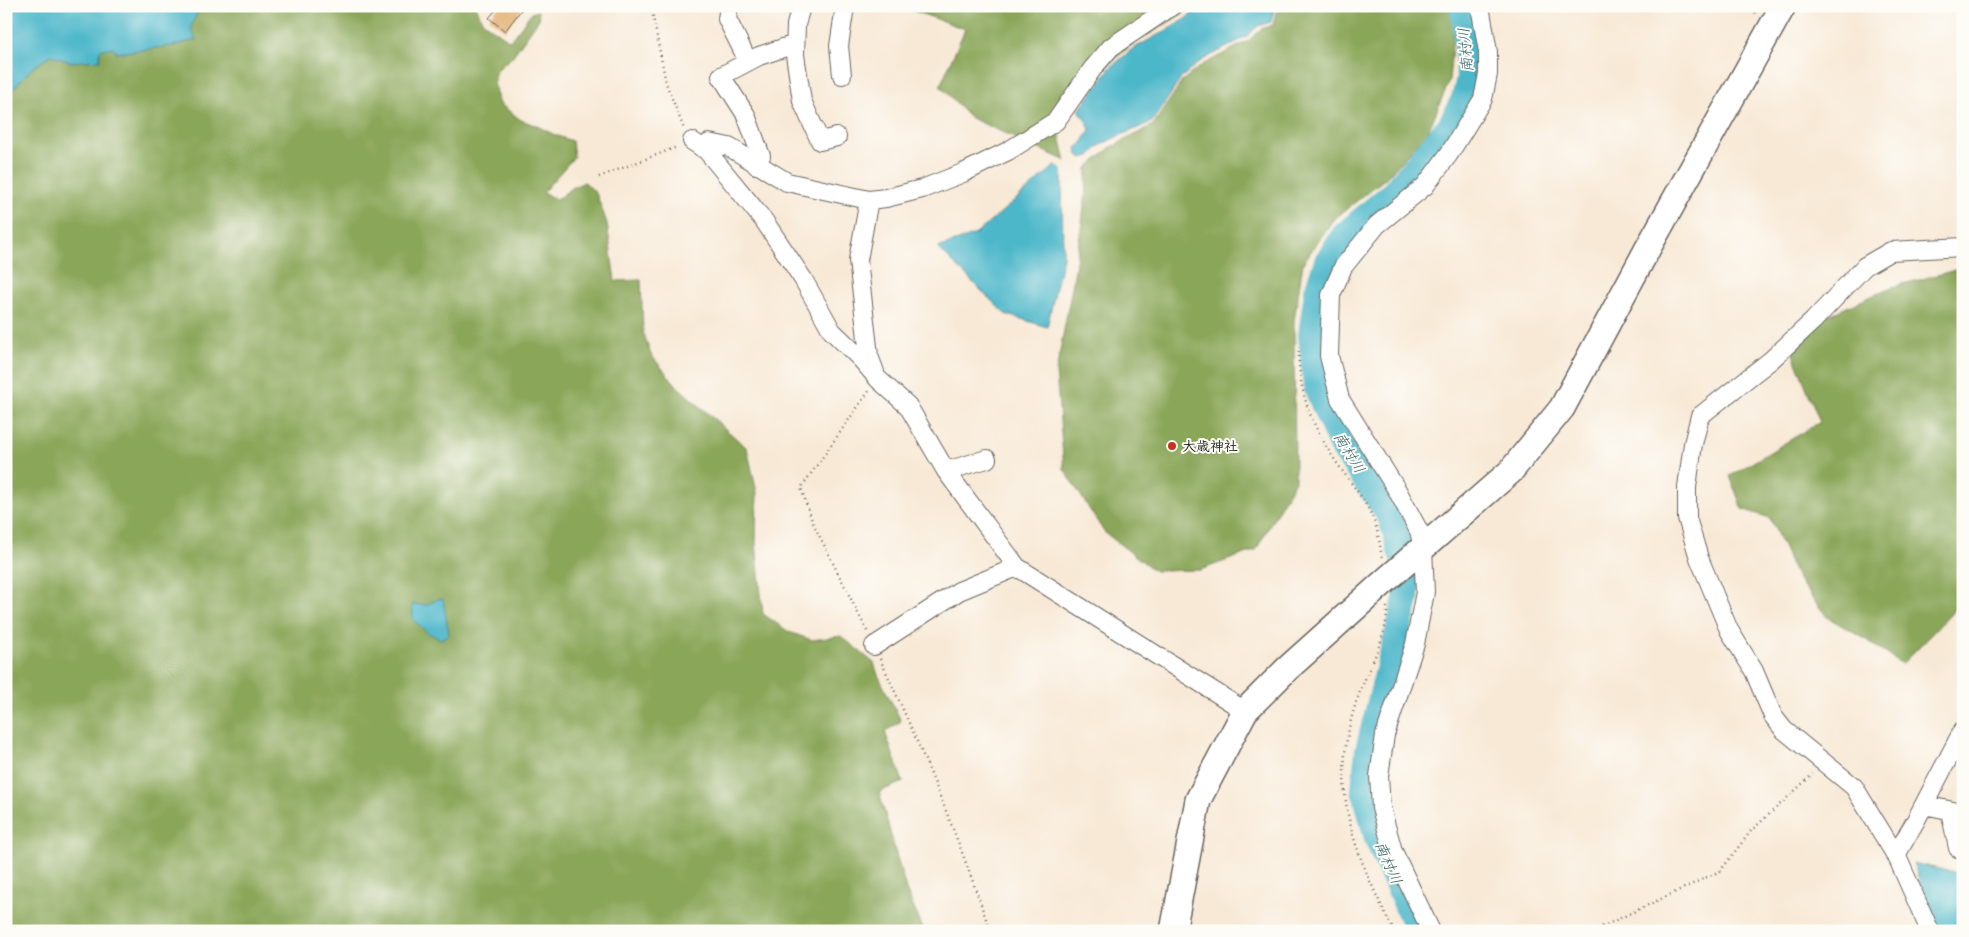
<svg xmlns="http://www.w3.org/2000/svg" width="1969" height="937" font-family="Pangolin,'Klee One',sans-serif">
	<style>
		.forest { fill: #8aa658; stroke: #53613a }
		.water { fill: #4db7ca; stroke: #346a73 }
		.lines { fill: none; stroke-linecap: round; stroke-linejoin: round }
		.river { stroke: #4db7ca; stroke-width: 26 }
		.building { fill: #e5b67d }
		.street-casing { stroke: #69645d; stroke-width: 20 }
		.secondary-casing { stroke: #69645d; stroke-width: 28 }
		.path { stroke: #69645d; stroke-width: 2.5; stroke-dasharray: 1 4; stroke-linecap: butt }
		.street { stroke: #fff; stroke-width: 18 }
		.secondary { stroke: #fff; stroke-width: 25 }
		.poi-dot { fill: #c8321e; stroke: #fdfcf7; stroke-width: 2 }
		.labels { text-anchor: middle; dominant-baseline: central; stroke-width: 4; stroke-linejoin: round; paint-order: stroke }
		.poi-label { font-size: 14px; font-weight: bold; fill: #1c1c1c; stroke: #fdfcf7; text-anchor: start }
		.water-label { font-size: 15px; font-style: italic; fill: #32626a; stroke: #fdfcf7 }
	</style>
	<rect width="100%" height="100%" fill="#fdfcf7"/>
	<filter id="ink" filterUnits="userSpaceOnUse"><feTurbulence type="fractalNoise" baseFrequency=".02" numOctaves="2"/><feDisplacementMap in="SourceGraphic" scale="10" xChannelSelector="R" yChannelSelector="G"/><feConvolveMatrix kernelMatrix="1 2 1 2 8 2 1 2 1" color-interpolation-filters="sRGB"/></filter>
	<filter id="wash" filterUnits="userSpaceOnUse"><feTurbulence type="fractalNoise" baseFrequency=".0096" numOctaves="4" result="noise"/><feDisplacementMap in="SourceGraphic" scale="20" xChannelSelector="R" yChannelSelector="G"/><feGaussianBlur stdDeviation="1.12" result="paint"/><feColorMatrix in="noise" values="0 0 0 0 0 0 0 0 0 0 0 0 0 0 0 0 0 1.4 0 .05"/><feComposite in="paint" operator="in"/></filter>
	<g filter="url(#wash)">
		<rect width="100%" height="100%" fill="#f8e9d6"/>
		<path class="forest" d="M6 6H475L483 22 510 41 531 13 538 11 539 19 512 57 497 70 494 84 500 104 521 120 535 125 555 135 572 141 574 157 543 192 556 200 573 187 585 182 596 193 607 223 615 281 641 280 643 332 651 355 678 387 747 448 757 493 756 543 763 614 789 632 812 640 841 636 874 663 878 675 901 721 885 732 903 782 879 792 906 890 924 931H6Z
			M900 6H1195L1130 46 1047 119 1059 132 1066 161 971 118 940 86 965 29Z
			M1293 6H1448L1454 24 1449 81 1428 132 1387 177 1333 220 1303 263 1294 321 1295 481 1256 550 1200 570 1155 571 1104 532 1064 469 1056 372 1073 282 1085 201 1087 168 1110 148 1153 125 1183 80 1202 65 1248 41 1261 29 1273 25 1276 12 1292 9Z
			M1963 268V592L1951 614 1902 664 1862 637 1827 617 1797 578 1770 518 1742 509 1730 476 1820 422 1791 349 1822 318 1892 287Z"/>
		<path class="water" d="M6 6H200L191 27 196 40 172 46 117 53 113 47 100 50V60L70 62 51 55 31 69 6 97Z
			M1201 6H1287L1274 10 1271 22 1258 26 1246 37 1201 61 1182 77 1152 122 1112 139 1099 146 1090 156 1082 158 1078 155 1076 148 1082 143 1090 130 1088 124 1079 110 1109 69 1131 50 1181 22Z
			M1056 165 1062 171 1063 257 1047 327 1005 314 938 248 976 234Z
			M437 599H443L449 635 441 639 428 633 413 620 412 604 427 605Z
			M1913 863 1952 872 1963 873V931H1937Z"/>
		<g class="lines">
			<path class="river" d="M1418 931 1377 838 1364 789 1368 750 1406 599 1408 568 1400 550 1391 518 1340 443 1316 387 1311 335 1317 291 1327 261 1344 235 1393 193 1451 124 1464 99 1469 78 1466 30 1462 6"/>
		</g>
		<g id="blocks">
			<path class="building" d="M499 6H524L505 31 489 18Z"/>
		</g>
	</g>
	<g filter="url(#ink)">
		<use href="#blocks" fill-opacity="0" stroke="#69645d" stroke-width="1"/>
		<g class="lines">
			<g class="street-casing">
				<path id="street" d="M729 6 727 19 748 61
					M801 6 796 25 795 55 802 101 820 141 837 137
					M842 75 839 46 845 6
					M692 141 707 151 765 222 803 279 832 331 861 359 878 379 908 406 946 471 1017 567 1245 711
					M702 148 709 143 729 147 787 182 869 200 886 198 922 189 963 173 1008 151 1056 121 1093 68 1111 47 1172 6
					M756 165 761 156 746 115 721 76 759 56 795 44
					M869 200 858 260 869 356 875 372
					M946 471 987 459
					M874 646 959 591 1017 567
					M1924 805 1963 813
					M1950 811 1958 848
					M1894 854 1899 850 1916 820 1963 730
					M1431 931 1393 851 1381 808 1379 776 1385 735 1415 644 1425 592 1423 548 1419 531 1397 490 1340 399 1329 356 1331 295 1343 267 1377 225 1425 186 1449 154 1483 99 1488 74V52L1480 6
					M1930 931 1898 859 1854 787 1784 730 1773 716 1754 671 1729 630 1699 558 1687 518V487L1693 444 1700 416 1771 360 1813 321 1865 266 1891 251 1963 247"/>
			</g>
			<g class="secondary-casing">
				<path id="secondary" d="M1173 931 1198 800 1245 711 1287 669 1385 581 1510 472 1562 408 1648 248 1783 6"/>
			</g>
			<path class="path" d="M651 6 666 83 684 129
				M1741 6 1758 14
				M599 177 677 147
				M1299 341C1296 392 1313 429 1341 469 1351 483 1364 499 1371 514 1378 528 1380 544 1382 559
				M1387 607C1388 637 1369 666 1359 694 1326 786 1352 848 1394 931
				M867 631 813 523 801 488 869 391
				M880 659C921 747 959 838 990 931
				M1593 931 1720 871 1751 831 1813 774"/>
			<use href="#street" class="street"/>
			<use href="#secondary" class="secondary"/>
		</g>
	</g>
	<circle class="poi-dot" cx="1172" cy="446" r="5"/>
	<g class="labels">
		<g class="poi-label">
			<text x="1182" y="446">大歳神社</text>
		</g>
		<g class="water-label">
			<text transform="translate(1466 50) rotate(-95)">南村川</text>
			<text transform="translate(1349 453) rotate(59)">南村川</text>
			<text transform="translate(1388 863) rotate(66)">南村川</text>
		</g>
	</g>
	<rect width="1969" height="937" fill="none" stroke="#fdfcf7" stroke-width="25"/>
</svg>
